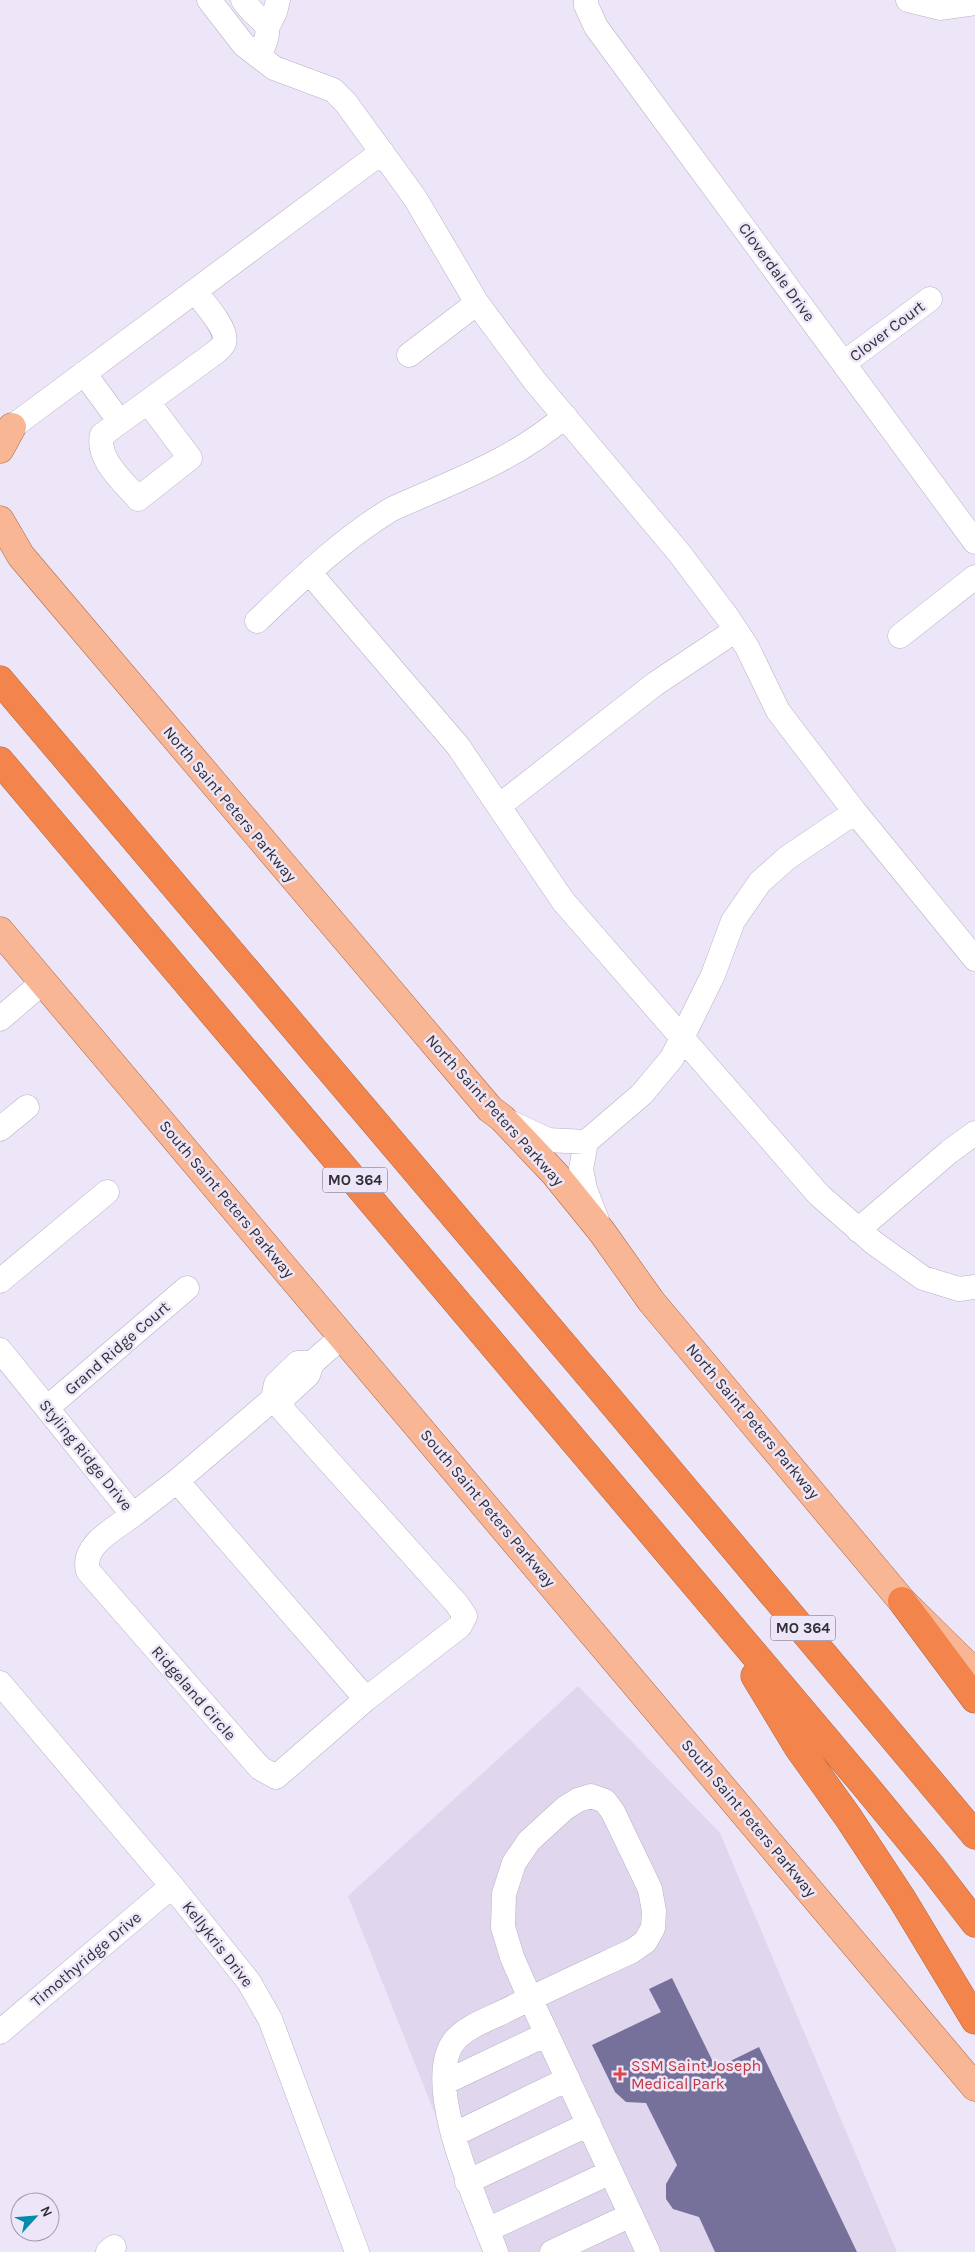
<svg xmlns="http://www.w3.org/2000/svg" width="975" height="2252" font-family="Karla,sans-serif">
	<style>
		.built { fill: #e0d7ef }
		.building { fill: #75719a }
		.lines { fill: none; stroke-linecap: round; stroke-linejoin: round }
		.minor-casing { stroke: #b8b1c3; stroke-width: 25 }
		.major-casing { stroke: #af6744; stroke-width: 29 }
		.highway-casing { stroke: #af6744; stroke-width: 29 }
		.minor { stroke: #fff; stroke-width: 24 }
		.major { stroke: #f8b694; stroke-width: 28 }
		.highway { stroke: #f3854c; stroke-width: 28 }
		.health-dot { fill: #e0444e; stroke: #ede5f8; stroke-width: 2 }
		.labels { text-anchor: middle; dominant-baseline: central; stroke-width: 5; stroke-linejoin: round; paint-order: stroke }
		.shield { fill: #ede5f8; stroke: #6a6670; stroke-width: 1 }
		.shield-label { font-size: 15px; font-weight: bold; fill: #322f36 }
		.street-label { font-size: 16px; fill: #322f36; stroke: #ede5f8 }
		.health-label { font-size: 16px; fill: #be3a42; stroke: #ede5f8; text-anchor: start }
	</style>
	<rect width="100%" height="100%" fill="#ede5f8"/>
	<path class="built" d="M578 1686 720 1833 897 2252H490L348 1896Z"/>
	<path class="building" d="M672 1978 716 2068 759 2047 857 2252H715L699 2217 673 2209 666 2199V2184L677 2165 646 2103 626 2102 615 2092 592 2045 661 2012 649 1989Z"/>
	<g class="lines">
		<g class="minor-casing">
			<path id="minor" d="M209 0 244 45 274 68 333 90 346 103 415 198 477 303 534 380 680 554 728 618 747 647 778 711 855 812 787 858 760 882 733 921 713 975 672 1058 642 1094 586 1142 581 1169 585 1189 597 1220
				M243 0C261 27 278 18 259 56
				M586 0V5L596 27 975 542
				M908 0 941 8 975 3
				M267 28 275 12 278 0
				M409 355 477 303
				M844 363 930 299
				M84 373 120 422
				M148 402 190 458 138 499C124 482 96 459 102 435L216 352C218 350 223 346 224 343 229 330 203 302 195 291
				M12 427 382 152
				M309 572 458 746 563 901 819 1195 874 1243 923 1278 959 1289 975 1287
				M257 621C299 581 342 539 392 509 452 482 515 460 565 416
				M900 636 975 577
				M499 806 655 684 736 630
				M855 812 975 959
				M0 1019 43 982
				M505 1120 548 1140 586 1142
				M0 1129 27 1107
				M858 1230 949 1152 975 1133
				M0 1281 107 1192
				M0 1350 133 1515 177 1481 273 1399 285 1396 308 1375 312 1363 343 1336
				M47 1408 187 1288
				M177 1481 366 1699
				M133 1515C115 1529 81 1545 88 1571L260 1768 276 1777 366 1699 460 1626 465 1616 457 1604 273 1399 276 1384 298 1363H312
				M0 1683 172 1886 249 1982 270 2019 357 2252
				M0 2032 172 1886
				M446 2082 547 2034
				M453 2135 568 2079
				M467 2182 589 2124
				M487 2230 611 2172
				M108 2252 114 2247
				M496 2252C479 2207 419 2080 456 2039 468 2026 489 2019 505 2011 547 1990 589 1971 632 1951L645 1942 653 1928 654 1911 650 1889 613 1812 605 1801 591 1796 578 1800 565 1808 529 1841 514 1863 504 1894 503 1927 512 1957 530 1998 648 2252
				M552 2252 631 2215"/>
		</g>
		<g class="major-casing">
			<path id="major" d="M0 449 12 427
				M0 520 21 556 490 1109 502 1118 555 1174 602 1232 651 1301 902 1601 975 1673
				M0 931 975 2087"/>
		</g>
		<g class="highway-casing">
			<path id="highway" d="M0 680 599 1387 975 1835
				M0 761 862 1782 932 1867 975 1923
				M902 1601 975 1699
				M755 1676 798 1747 848 1817 902 1899 975 2020"/>
		</g>
		<use href="#minor" class="minor"/>
		<use href="#major" class="major"/>
		<use href="#highway" class="highway"/>
	</g>
	<path class="health-dot" d="M617.5 2066.5h5v5h5v5h-5v5h-5v-5h-5v-5h5z"/>
	<g class="labels">
		<g class="shield">
			<rect x="322.5" y="1167.5" width="65" height="25" rx="4"/>
			<rect x="770.5" y="1615.5" width="65" height="25" rx="4"/>
		</g>
		<g class="shield-label">
			<text x="355" y="1180">MO 364</text>
			<text x="803" y="1628">MO 364</text>
		</g>
		<g class="street-label">
			<text transform="translate(777 272) rotate(54)">Cloverdale Drive</text>
			<text transform="translate(887 331) rotate(-37)">Clover Court</text>
			<text transform="translate(230 804) rotate(50)">North Saint Peters Parkway</text>
			<text transform="translate(495 1110) rotate(48)">North Saint Peters Parkway</text>
			<text transform="translate(227 1199) rotate(50)">South Saint Peters Parkway</text>
			<text transform="translate(117 1348) rotate(-41)">Grand Ridge Court</text>
			<text transform="translate(753 1421) rotate(50)">North Saint Peters Parkway</text>
			<text transform="translate(86 1455) rotate(51)">Styling Ridge Drive</text>
			<text transform="translate(488 1508) rotate(50)">South Saint Peters Parkway</text>
			<text transform="translate(194 1693) rotate(49)">Ridgeland Circle</text>
			<text transform="translate(749 1818) rotate(50)">South Saint Peters Parkway</text>
			<text transform="translate(218 1944) rotate(52)">Kellykris Drive</text>
			<text transform="translate(86 1959) rotate(-40)">Timothyridge Drive</text>
		</g>
		<g class="health-label">
			<text x="631" y="2065">SSM Saint Joseph<tspan x="631" dy="18">Medical Park</tspan></text>
		</g>
	</g>
	<g transform="translate(35 2217) rotate(64)"><circle r="24" fill="#ede5f8" stroke="#a29caa"/>
	<path d="M0-4L9 19L0 12L-9 19Z" fill="#008caa"/>
	<text y="-8" font-size="14" font-weight="bold" text-anchor="middle" fill="#322f36">N</text>
	</g>
</svg>
